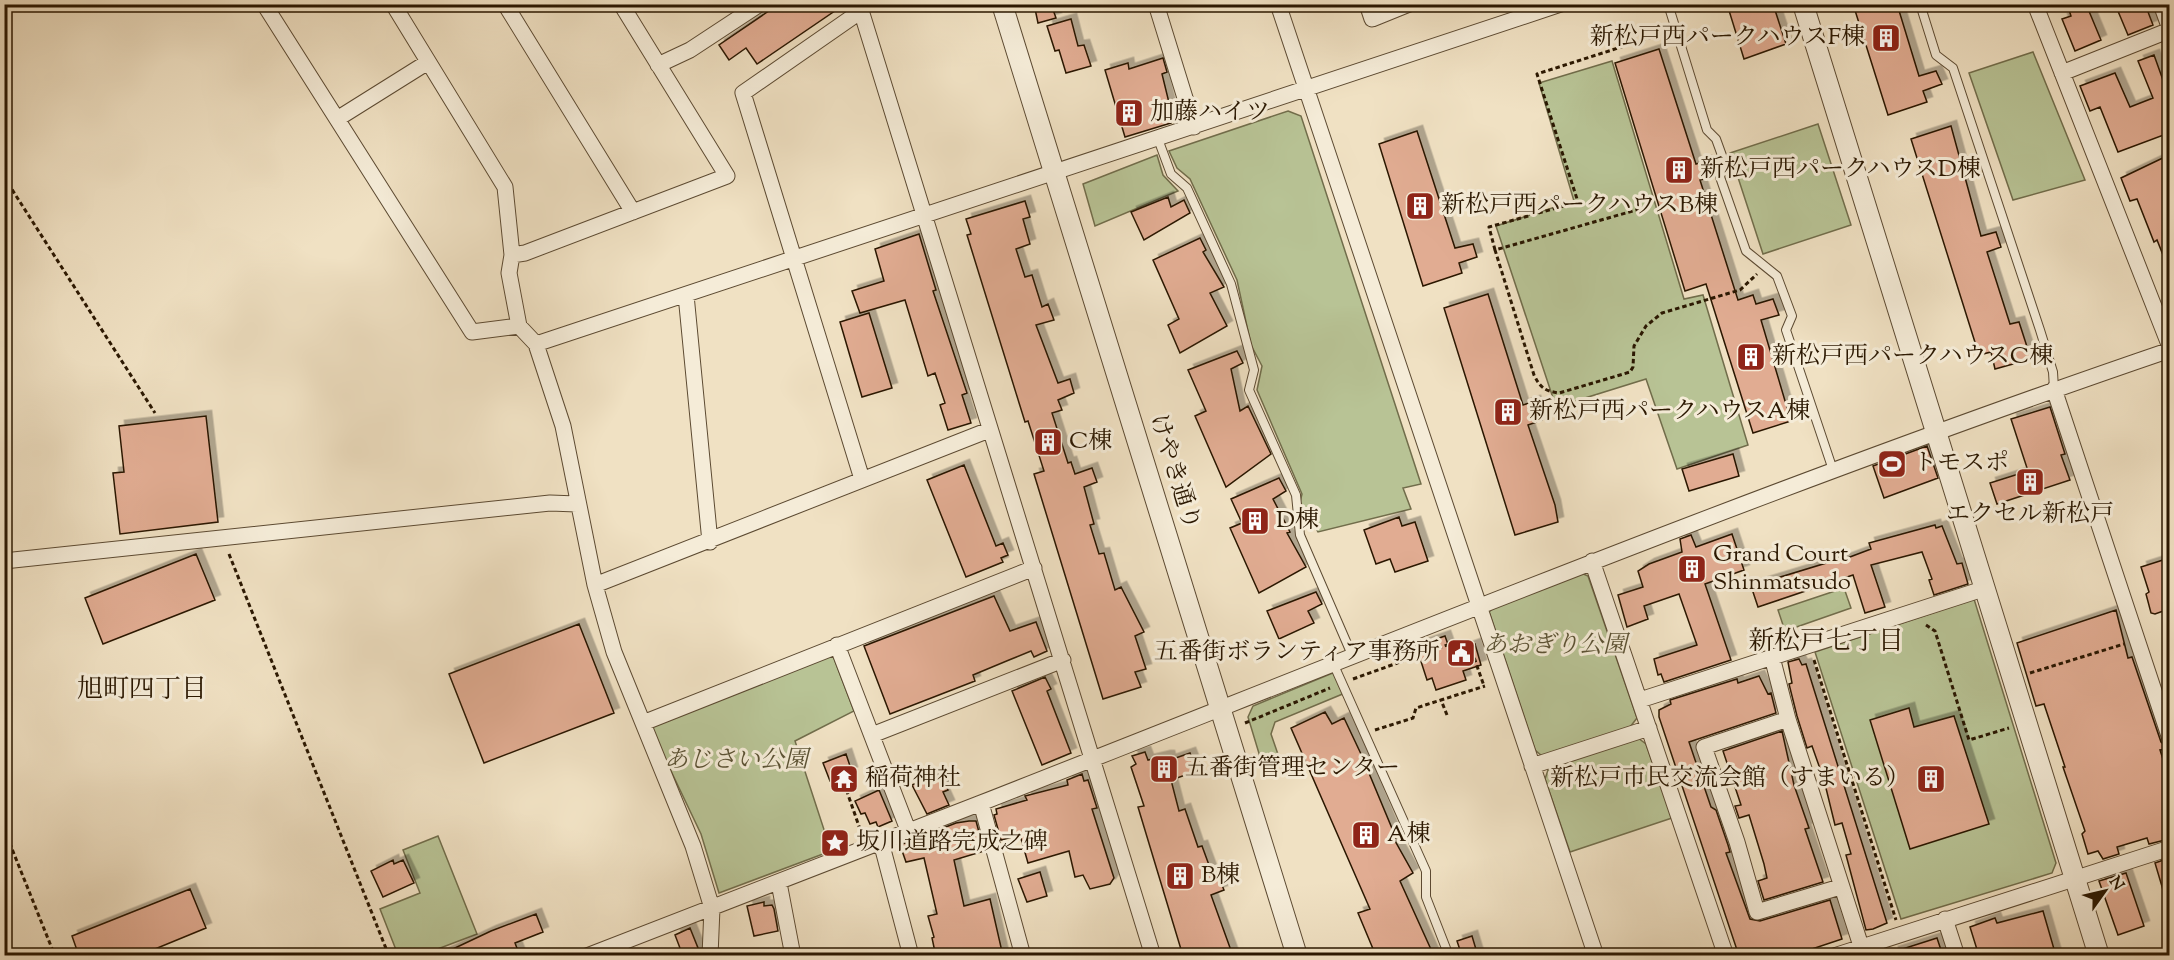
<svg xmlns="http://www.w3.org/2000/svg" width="2174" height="960" font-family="'Sorts Mill Goudy','Noto Serif JP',serif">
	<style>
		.green { fill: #b8c395; stroke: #716d4b; stroke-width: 1.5 }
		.building { fill: #e1ac92; stroke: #2a1701; stroke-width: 1.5; filter: url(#shadow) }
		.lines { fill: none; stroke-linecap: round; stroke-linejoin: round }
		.service-casing { stroke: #5c4a32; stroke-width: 10 }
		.minor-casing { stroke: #5c4a32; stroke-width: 17 }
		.tertiary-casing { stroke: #5c4a32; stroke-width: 22 }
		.path { stroke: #2a1701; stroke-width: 3; stroke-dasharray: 4.5 3; stroke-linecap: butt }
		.service { stroke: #f5ecd8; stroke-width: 8 }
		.minor { stroke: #f5ecd8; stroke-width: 15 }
		.tertiary { stroke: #f5ecd8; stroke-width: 20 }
		.labels { text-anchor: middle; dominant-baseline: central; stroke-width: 6; stroke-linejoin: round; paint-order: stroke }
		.poi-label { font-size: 24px; fill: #2a1701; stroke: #f5ecd8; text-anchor: start }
		.street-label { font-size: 24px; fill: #2a1701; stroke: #f5ecd8 }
		.park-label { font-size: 24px; font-style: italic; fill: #5c5335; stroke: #f5ecd8 }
		.neighbourhood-label { font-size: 26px; fill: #2a1701; stroke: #f5ecd8 }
	</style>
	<defs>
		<filter id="shadow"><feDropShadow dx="5.5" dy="-5.5" stdDeviation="0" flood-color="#0004"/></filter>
	</defs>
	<rect width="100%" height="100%" fill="#f0e1c3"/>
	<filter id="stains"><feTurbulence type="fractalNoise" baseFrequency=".00333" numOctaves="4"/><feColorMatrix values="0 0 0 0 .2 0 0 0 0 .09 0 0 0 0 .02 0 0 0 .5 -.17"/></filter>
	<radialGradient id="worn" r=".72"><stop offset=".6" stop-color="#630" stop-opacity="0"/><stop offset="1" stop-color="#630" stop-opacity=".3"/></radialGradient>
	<path class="green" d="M2033 52 2085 180 2013 200 1969 73Z
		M1612 61 1684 299 1703 295 1748 445 1677 469 1646 379 1556 407 1496 226 1574 201 1539 83Z
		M1288 111 1301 116 1421 484 1403 488 1411 509 1318 532 1300 502 1302 494 1257 390 1262 366 1251 345 1237 280 1190 179 1177 168 1169 151Z
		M1818 124 1851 225 1763 254 1730 153Z
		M1157 155 1163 175 1178 191 1095 226 1083 184Z
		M1579 572 1588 576 1637 718 1630 727 1542 756 1535 750 1489 612 1495 607Z
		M1844 588 1851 608 1785 631 1778 610Z
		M1974 599 2056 863 2052 873 1901 919 1815 652Z
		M832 653 854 711 795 741 831 851 719 893 701 834 650 727Z
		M1335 672 1345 693 1275 722 1271 734 1281 763 1264 770 1248 717 1253 706Z
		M1638 738 1646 744 1672 818 1570 852 1545 779 1549 767Z
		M438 836 477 934 422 955H398L380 909 420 893 403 850Z"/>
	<path class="building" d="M779 4H845L757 64 746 48 729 60 719 45Z
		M1034 4H1051L1056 18 1038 23Z
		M1727 4H1773L1786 44 1744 59Z
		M1853 4H1897L1919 76 1936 71 1942 84 1923 91 1927 102 1888 115Z
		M2067 4H2086L2101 40 2075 51 2062 19 2071 16Z
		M2115 4H2145L2153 25 2128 35Z
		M1071 19 1078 46 1084 45 1091 66 1066 73 1059 50 1055 51 1047 26Z
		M1659 49 1696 164 1706 161 1712 177 1700 180 1738 300 1753 295 1756 304 1773 299 1779 315 1761 320 1791 421 1753 433 1706 284 1685 291 1615 63Z
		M2154 55 2169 97V133L2118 152 2100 107 2090 111 2080 86 2115 73 2130 107 2153 98 2138 61Z
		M1163 58 1167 72 1162 74 1173 119 1170 120 1171 123 1125 137 1105 70 1128 63 1129 69Z
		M1951 126 1981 236 1996 232 2001 247 1987 252 2010 324 2019 322 2031 359 1995 369 1991 352 1979 355 1911 139Z
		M1417 131 1455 248 1473 244 1477 257 1459 263 1462 273 1423 286 1379 144Z
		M2169 155V270L2157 240 2154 242 2137 199 2130 201 2121 178Z
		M1168 197 1171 207 1184 200 1190 213 1144 240 1131 212Z
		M1025 201 1030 217 1023 219 1030 244 1016 249 1025 277 1032 275 1042 307 1048 304 1054 320 1036 325 1058 383 1070 379 1074 393 1058 400 1062 410 1052 413 1068 463 1071 462 1075 474 1092 468 1097 482 1084 487 1094 524 1090 525 1099 554 1104 553 1115 590 1121 587 1144 632 1135 636 1146 669 1135 672 1141 687 1103 699 1034 474 1044 471 1028 421 1025 422 967 235 971 234 966 219Z
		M919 234 936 290 933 291 967 393 962 395 971 423 948 430 940 405 945 403 935 373 928 376 905 300 860 313 852 291 884 281 875 249Z
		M1200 238 1206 250 1203 252 1224 287 1210 293 1227 326 1180 353 1168 325 1179 319 1153 260Z
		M1488 294 1523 405 1535 401 1542 420 1528 425 1555 505 1558 522 1515 535 1444 308Z
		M869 313 892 388 862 397 840 322Z
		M1237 351 1243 363 1231 369 1240 411 1248 406 1271 454 1226 487 1195 416 1206 411 1188 370Z
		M2050 407 2065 454 2061 455 2070 480 1997 504 1990 483 2028 471 2011 419Z
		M206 416 218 522 120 534 113 473 124 472 119 426Z
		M1927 446 1938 478 1884 498 1873 466Z
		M1733 454 1739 476 1689 491 1682 469Z
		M964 465 996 546 1003 543 1008 555 1001 558 1003 562 966 577 927 480Z
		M1279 478 1286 491 1273 499 1290 532 1287 533 1306 567 1259 593 1230 528 1242 523 1231 499Z
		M1399 517 1402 526 1415 522 1428 561 1395 572 1390 559 1376 564 1364 530Z
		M1935 525 1936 528 1942 526 1957 564 1962 563 1968 584 1934 595 1929 580 1932 579 1922 552 1871 565 1885 607 1865 613 1853 575 1758 607 1751 586 1833 561 1834 563 1871 549 1869 543Z
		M1732 534 1744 570 1705 584 1731 660 1664 682 1661 674 1658 675 1654 659 1697 645 1679 594 1644 606 1648 619 1627 627 1618 595 1643 587 1638 571 1649 564 1682 552 1680 539 1691 535 1696 547Z
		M196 554 215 600 103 644 85 598Z
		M2163 560 2169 580V609L2155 614 2151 613 2146 594 2149 592 2141 567Z
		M1316 592 1322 604 1308 611 1314 623 1279 639 1267 611Z
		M994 596 1010 631 1036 622 1047 651 1034 657 1031 651 1009 660 973 675 975 681 890 714 864 646Z
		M2116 610 2128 658 2132 657 2161 742 2169 749 2160 750 2169 778V839L2149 844 2147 838 2117 847 2119 854 2103 859 2098 851 2088 854 2082 834 2085 831 2063 767H2065L2044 704 2036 706 2017 643Z
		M579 624 614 713 484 763 449 674Z
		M1445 636 1451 653 1475 644 1481 665 1463 671 1466 680 1436 690 1432 678 1427 680 1416 646Z
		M1799 659 1802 665 1806 664 1887 923 1873 929 1866 930 1846 855 1851 854 1842 823 1835 825 1824 780 1812 746 1807 748 1797 716 1789 684 1792 683 1788 662Z
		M1759 676 1768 694 1771 693 1776 713 1689 742 1711 807 1716 810 1728 845 1730 852 1726 853 1750 919 1760 921 1830 900 1842 939 1791 956H1741L1737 950 1659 717V710L1671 704 1670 700 1737 679 1738 683Z
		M1045 677 1051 689 1047 691 1071 753 1042 765 1012 691Z
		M1909 708 1914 727 1954 716 1989 824 1910 849 1870 720Z
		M1325 712 1332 724 1344 718 1361 754 1396 838 1394 839 1413 873 1400 881 1434 956H1376L1358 913 1370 909 1291 728Z
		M1782 731 1794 785 1809 828 1805 829 1823 882 1764 900 1758 881 1767 878 1764 864 1749 815 1739 818 1735 806 1741 805 1723 751Z
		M1145 752 1148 760 1165 756H1169L1170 760 1190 753 1197 771 1171 780 1179 811 1185 809 1198 847 1202 846 1213 876 1218 875 1224 890 1211 895 1233 956H1183L1138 807 1144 806 1131 767 1136 764 1132 756Z
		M846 754 852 772 830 781 823 763Z
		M941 774 948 790 943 792 949 805 927 814 912 785Z
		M1082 774 1084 781 1088 780 1097 808 1092 809 1114 878 1110 884 1090 889 1083 875 1075 877 1069 851 1028 863 1020 835 1001 840 994 815 997 814 996 809 1027 800 1025 796 1068 785 1067 780Z
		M879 790 892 821 878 827 876 822 870 824 865 813 861 814 855 801Z
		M969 821H976L984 851 954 860 964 906 990 899 1003 956H943L940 951 935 952 932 938 934 937 928 916 937 914 924 858 906 862 900 845 956 823Z
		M2169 858V899L2166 900 2155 863Z
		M393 860 394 864 403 860 414 883 383 897 371 871Z
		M1040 872 1047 896 1027 902 1018 879Z
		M2126 873 2144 926 2118 935 2099 881Z
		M190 889 206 928 138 956H79L72 936Z
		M764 902V906L772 905 774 909 778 931 754 936 747 906Z
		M2043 911 2056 956H1979L1970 927 1995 918 1997 923Z
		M536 914 543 932 515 943 520 956H438L491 931Z
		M690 928 698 948 696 949 699 956H683L675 935Z
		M1472 936 1478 956H1462L1457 941Z
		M1937 938 1943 956H1893V952Z"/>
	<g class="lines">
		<g class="service-casing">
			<path id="service" d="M1668 4 1707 130 1716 139 1724 161 1720 177 1746 251 1777 276 1792 316 1786 330 1833 470
				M1920 4 1936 55 1953 68 2040 330 2053 372 2054 389
				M1158 139 1171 174 1187 188 1231 284 1254 370 1249 390 1296 495 1300 535 1352 655
				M1333 663 1426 871V897L1449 956"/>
		</g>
		<g class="minor-casing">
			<path id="minor" d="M264 4 472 332 519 326 536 344 563 426 595 585 614 652 693 846 712 908 710 956
				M393 4 505 187 512 255 509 273 519 326
				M505 4 633 212
				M859 4 1153 956
				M1156 4 1194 127
				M1278 4 1596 956
				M1367 4 1372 19 1409 4
				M2035 4 2170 347
				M2161 4 2170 29
				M861 11 743 93 862 479
				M658 65 690 50 760 4
				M2062 73 2170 30
				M337 119 428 62
				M512 255 525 253 727 176 621 4
				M686 295 710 542
				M536 344 1561 4
				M2054 389 2170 739
				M4 561 550 503 577 504
				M1592 561 1726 956
				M595 585 989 430
				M837 645 908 830
				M1772 657 1788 719 1861 946
				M1640 700 1986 588
				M1788 719 1704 747 1737 842 1757 912 1840 887
				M643 723 1034 568
				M872 735 1063 660
				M1532 766 1649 728
				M881 842 911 956
				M779 883 793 956
				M1945 919 1957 956
				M587 956 981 803
				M1023 956 981 803C1376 648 1768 487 2170 350
				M1834 956 2170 848"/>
		</g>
		<g class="tertiary-casing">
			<path id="tertiary" d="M1002 4 1297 956
				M1803 4 2099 956"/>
		</g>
		<path class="path" d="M4 177 155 413
			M1647 207 1495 250 1534 375C1540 387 1544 391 1559 393L1630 372 1633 367 1634 346 1646 326 1662 313 1740 290 1757 274
			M1495 250 1489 227 1578 202 1537 74 1665 33
			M229 554 389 956
			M1926 625 1935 631 1969 740 2009 728
			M1814 660 1896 920
			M2030 673 2124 644
			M1353 679 1450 644 1452 649 1469 643 1484 686
			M1447 715 1441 700 1485 686
			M1245 723 1330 688
			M1375 730 1413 718 1416 708 1441 700
			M844 783 861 832
			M4 829 55 956"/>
		<use href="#service" class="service"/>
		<use href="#minor" class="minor"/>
		<use href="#tertiary" class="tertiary"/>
	</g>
	<defs>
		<g id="building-square" transform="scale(1.5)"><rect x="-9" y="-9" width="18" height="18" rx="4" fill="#8f2418" stroke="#f5ecd8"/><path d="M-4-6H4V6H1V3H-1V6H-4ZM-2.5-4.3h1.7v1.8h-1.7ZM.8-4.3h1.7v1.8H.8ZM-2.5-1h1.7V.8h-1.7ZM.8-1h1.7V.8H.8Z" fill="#fff"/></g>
		<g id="stadium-square" transform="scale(1.5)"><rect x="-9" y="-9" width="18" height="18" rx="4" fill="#8f2418" stroke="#f5ecd8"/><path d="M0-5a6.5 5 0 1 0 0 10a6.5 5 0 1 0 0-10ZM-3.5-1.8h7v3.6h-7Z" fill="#fff"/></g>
		<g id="civic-square" transform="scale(1.5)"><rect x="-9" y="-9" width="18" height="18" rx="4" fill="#8f2418" stroke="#f5ecd8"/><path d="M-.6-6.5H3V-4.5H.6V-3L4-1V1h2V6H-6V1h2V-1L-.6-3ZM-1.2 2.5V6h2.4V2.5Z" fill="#fff"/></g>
		<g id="temple-square" transform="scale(1.5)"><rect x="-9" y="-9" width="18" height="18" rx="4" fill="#8f2418" stroke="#f5ecd8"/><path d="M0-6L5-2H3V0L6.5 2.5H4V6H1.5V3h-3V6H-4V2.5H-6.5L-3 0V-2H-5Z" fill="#fff"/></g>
		<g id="sight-square" transform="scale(1.5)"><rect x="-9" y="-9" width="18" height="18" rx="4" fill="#8f2418" stroke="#f5ecd8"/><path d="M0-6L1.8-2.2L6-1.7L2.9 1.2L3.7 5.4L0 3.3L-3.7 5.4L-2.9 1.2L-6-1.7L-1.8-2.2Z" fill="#fff"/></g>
	</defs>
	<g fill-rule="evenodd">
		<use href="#building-square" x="1886" y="38"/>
		<use href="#building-square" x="1129" y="113"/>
		<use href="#building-square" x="1679" y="170"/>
		<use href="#building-square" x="1420" y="206"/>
		<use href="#building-square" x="1751" y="357"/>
		<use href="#building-square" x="1508" y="412"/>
		<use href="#building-square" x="1048" y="442"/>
		<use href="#stadium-square" x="1892" y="464"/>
		<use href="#building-square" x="2030" y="482"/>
		<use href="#building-square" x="1255" y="521"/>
		<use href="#building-square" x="1692" y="569"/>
		<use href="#civic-square" x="1461" y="653"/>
		<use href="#building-square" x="1164" y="769"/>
		<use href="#temple-square" x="844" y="779"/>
		<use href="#building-square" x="1931" y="779"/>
		<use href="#building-square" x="1366" y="835"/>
		<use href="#sight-square" x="835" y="843"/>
		<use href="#building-square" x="1180" y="876"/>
	</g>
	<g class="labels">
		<g class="poi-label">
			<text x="1865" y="38" text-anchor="end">新松戸西パークハウスF棟</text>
			<text x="1150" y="113">加藤ハイツ</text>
			<text x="1700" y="170">新松戸西パークハウスD棟</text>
			<text x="1441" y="206">新松戸西パークハウスB棟</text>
			<text x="1772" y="357">新松戸西パークハウスC棟</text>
			<text x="1529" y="412">新松戸西パークハウスA棟</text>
			<text x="1069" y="442">C棟</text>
			<text x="1913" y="464">トモスポ</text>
			<text x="2030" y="515" text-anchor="middle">エクセル新松戸</text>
			<text x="1276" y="521">D棟</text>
			<text x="1713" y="555">Grand Court<tspan x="1713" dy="28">Shinmatsudo</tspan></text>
			<text x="1440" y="653" text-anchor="end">五番街ボランティア事務所</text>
			<text x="1185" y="769">五番街管理センター</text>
			<text x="865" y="779">稲荷神社</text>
			<text x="1910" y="779" text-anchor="end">新松戸市民交流会館（すまいる）</text>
			<text x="1387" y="835">A棟</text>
			<text x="856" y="843">坂川道路完成之碑</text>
			<text x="1201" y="876">B棟</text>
		</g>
		<g class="street-label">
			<text transform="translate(1174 472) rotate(73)">けやき通り</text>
		</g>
		<g class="park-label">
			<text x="1555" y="646">あおぎり公園</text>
			<text x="736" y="761">あじさい公園</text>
		</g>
		<g class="neighbourhood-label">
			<text x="1826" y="642">新松戸七丁目</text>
			<text x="142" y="690">旭町四丁目</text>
		</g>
	</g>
	<rect width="2174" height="960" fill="none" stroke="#f0e1c3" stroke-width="24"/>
	<rect x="6" y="6" width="2162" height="948" fill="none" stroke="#2a1701" stroke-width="3"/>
	<rect x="12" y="12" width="2150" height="936" fill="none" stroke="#2a1701" stroke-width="1.5"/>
	<g transform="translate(2105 891) rotate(56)" stroke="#f5ecd8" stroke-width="4.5" paint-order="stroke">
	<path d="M0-4.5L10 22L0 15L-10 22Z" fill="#2a1701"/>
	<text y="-9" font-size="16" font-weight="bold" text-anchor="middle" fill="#2a1701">N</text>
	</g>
	<rect width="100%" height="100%" filter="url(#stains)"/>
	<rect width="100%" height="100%" fill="url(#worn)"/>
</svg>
